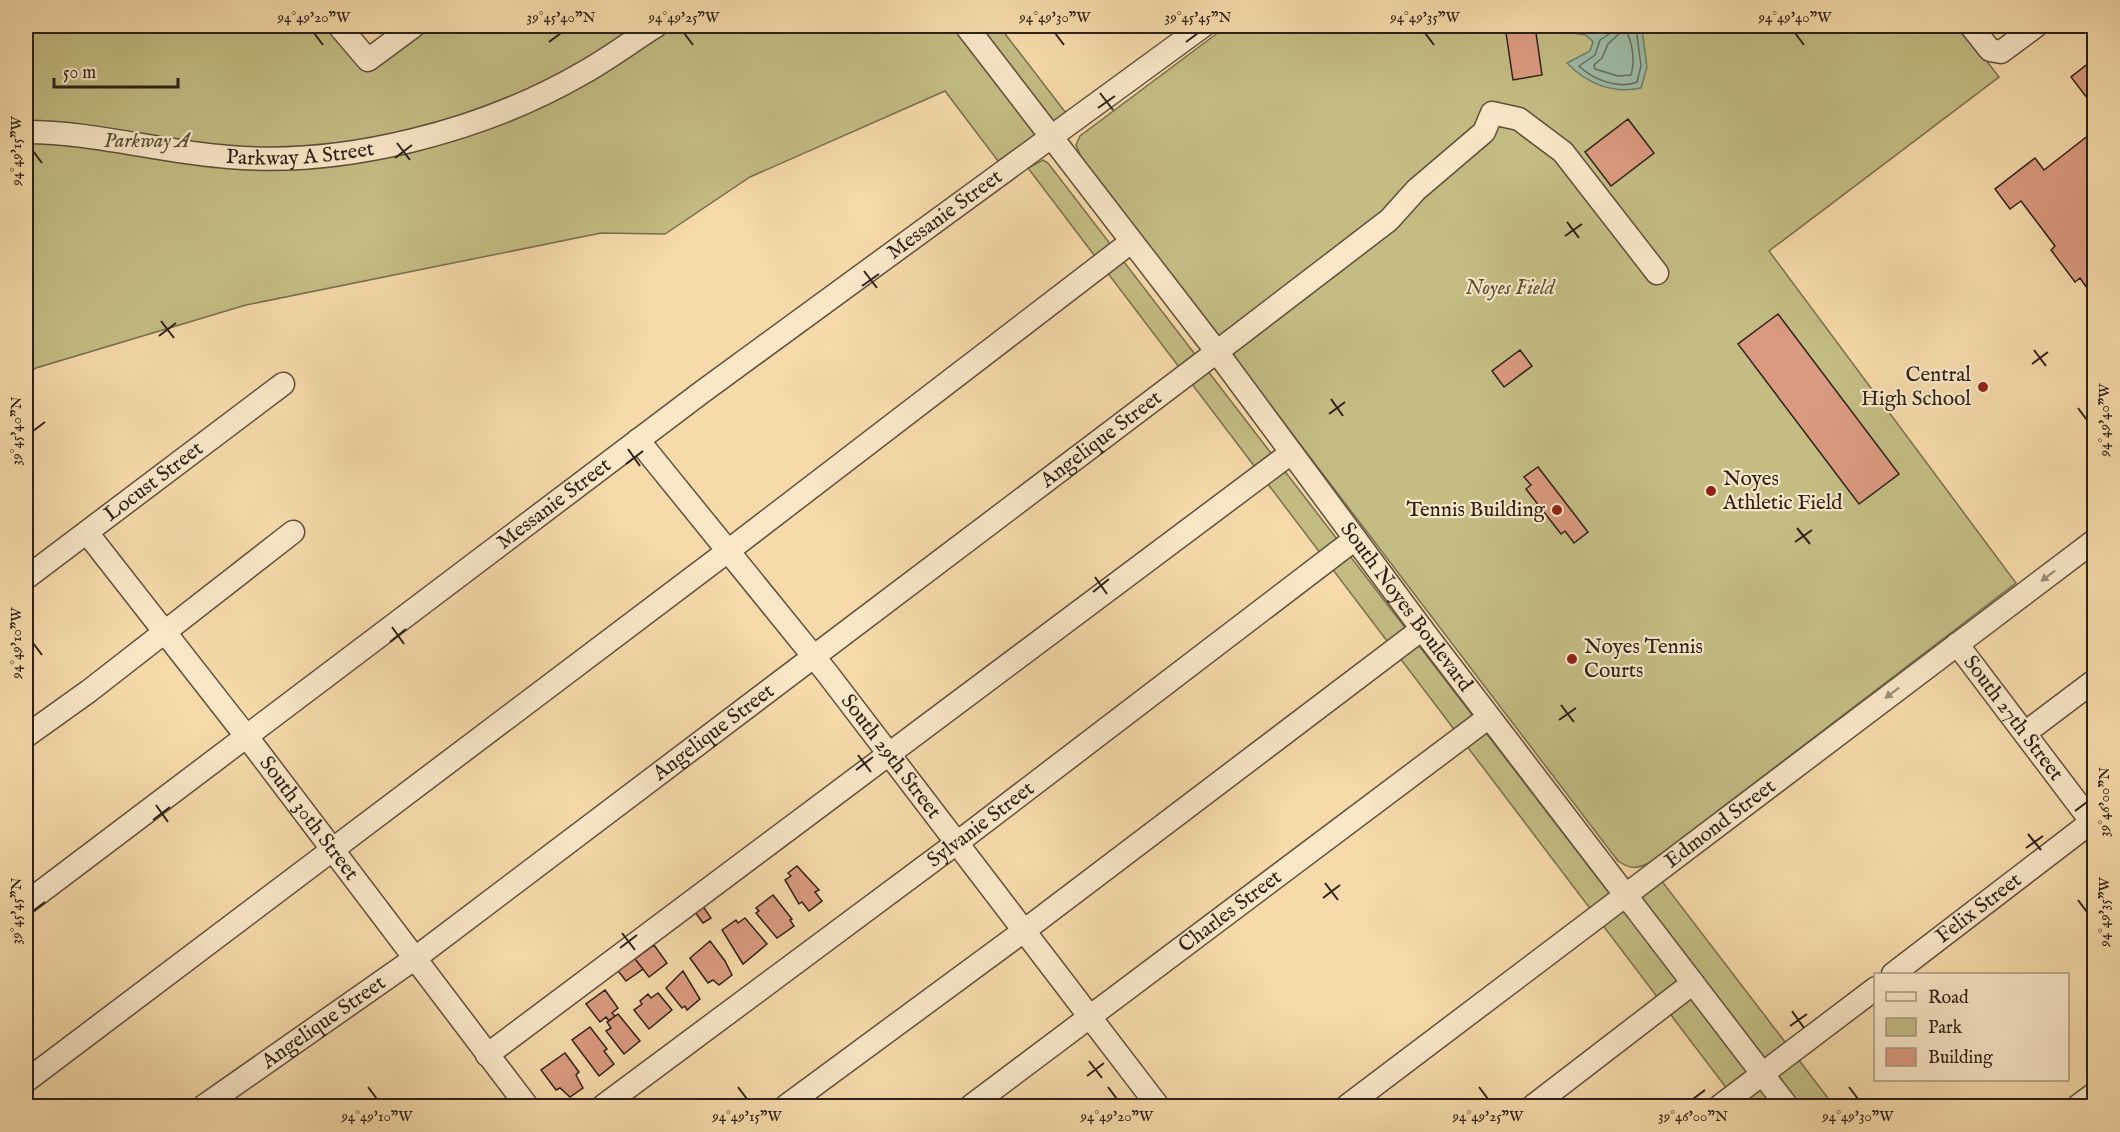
<svg xmlns="http://www.w3.org/2000/svg" width="2120" height="1132" font-family="'IM FELL English',serif">
	<style>
		.green { fill: #c3bd84; stroke: #786f4e; stroke-width: 1.5 }
		.water { fill: #9dbba6; stroke: #707d6d; stroke-width: 1.5 }
		.lines { fill: none; stroke-linecap: round; stroke-linejoin: round }
		.shore { stroke: #656e5e; stroke-width: 1.5 }
		.building { fill: #da9a7f; stroke: #2d2117; stroke-width: 1.5 }
		.minor-casing { stroke: #5f4f3c; stroke-width: 25 }
		.minor { stroke: #f9e7c8; stroke-width: 22 }
		.oneway { fill: #9d8e78 }
		.ticks { fill: none; stroke: #2d2117; stroke-width: 2 }
		.poi-dot { fill: #8f2418; stroke: #f9e7c8; stroke-width: 2 }
		.labels { text-anchor: middle; dominant-baseline: central; stroke-width: 4.5; stroke-linejoin: round; paint-order: stroke }
		.park-label { font-size: 21px; font-style: italic; fill: #5a5038; stroke: #f9e7c8 }
		.street-label { font-size: 21px; fill: #2d2117; stroke: #f9e7c8 }
		.poi-label { font-size: 21px; fill: #2d2117; stroke: #f9e7c8; text-anchor: end }
		.neatline { fill: none; stroke: #2d2117; stroke-width: 2 }
		.ticks-label { font-size: 15px; text-anchor: middle; fill: #2d2117 }
	</style>
	<rect width="100%" height="100%" fill="#f6daaa"/>
	<filter id="stains"><feTurbulence type="fractalNoise" baseFrequency=".00333" numOctaves="4"/><feColorMatrix values="0 0 0 0 .2 0 0 0 0 .09 0 0 0 0 .02 0 0 0 .5 -.17"/></filter>
	<radialGradient id="worn" r=".72"><stop offset=".6" stop-color="#630" stop-opacity="0"/><stop offset="1" stop-color="#630" stop-opacity=".3"/></radialGradient>
	<path class="green" d="M26 26H327L350 55 419 26H999L1066 113 998 161 945 91 750 177 665 234 601 233 246 305 36 368 26 375Z
		M1227 26H1960L1999 77 1769 251 2016 583 1651 862C1637 869 1631 870 1618 861L1081 157 1076 145 1080 136Z
		M1043 160 1048 163 1622 910 1661 880 1834 1106H1740L1028 168Z"/>
	<path class="water" d="M1559 26H1587L1591 33C1609 35 1617 16 1642 30L1647 67 1641 88C1613 94 1587 84 1567 63L1590 51 1593 42 1586 35 1559 31Z"/>
	<g class="lines">
		<path class="shore" d="M1614 26 1612 32 1600 40 1595 55 1579 66C1592 79 1619 90 1637 82L1641 66 1637 35 1633 26
			M1622 31H1626C1633 44 1635 61 1631 75L1618 76 1595 69 1594 65 1602 58 1608 44Z"/>
	</g>
	<path class="building" d="M1505 26H1535L1542 75 1513 80Z
		M2094 59V107L2071 77Z
		M1628 119 1654 153 1611 186 1585 152Z
		M2094 131V298L2080 278 2075 282 2051 250 2055 246 2021 201 2010 209 1995 189 2035 158 2044 170Z
		M1778 314 1899 474 1859 504 1738 344Z
		M1520 350 1532 366 1504 387 1492 371Z
		M1538 467 1588 532 1574 543 1565 531 1561 534 1526 489 1531 485 1524 477Z
		M797 866 819 890 815 892 822 901 809 911 802 902 799 904 785 880 791 876 788 873Z
		M773 895 792 919 790 920 794 926 777 938 756 913 759 911 756 908Z
		M700 902 711 918 703 923 692 908Z
		M745 918 767 944 743 964 722 930 736 920 738 923Z
		M710 941 725 961 732 975 719 985 713 980 708 983 690 958Z
		M654 945 667 963 649 977 635 959Z
		M632 955 643 969 626 981 615 967Z
		M683 971 700 999 687 1010 685 1006 682 1008 666 988Z
		M605 990 618 1008 612 1013 615 1016 609 1021 606 1017 600 1022 586 1004Z
		M658 993 672 1010 649 1029 634 1010 642 1004 640 1001 648 994 651 998Z
		M618 1014 640 1041 624 1054 606 1031 611 1028 607 1022Z
		M590 1027 607 1049 604 1051 614 1064 599 1076 572 1040Z
		M565 1053 579 1072 576 1075 583 1088 570 1097 560 1088 556 1090 541 1070Z"/>
	<g class="lines">
		<g class="minor-casing">
			<g id="minor">
				<path d="M339 26 368 60 414 26"/>
				<path id="s1" d="M966 26 1217 352 1422 629 1787 1106"/>
				<path d="M1971 26 1990 50 2001 52 2036 26"/>
				<path id="s2" d="M26 132C94 132 160 152 229 157 345 167 483 131 583 73 608 59 632 41 656 26"/>
				<path id="s3" d="M638 440 827 673 1158 1106"/>
				<path id="s4" d="M88 534 257 750 527 1106"/>
				<path id="s5" d="M26 578 283 384"/>
				<path id="s6" d="M1957 644 2094 825"/>
				<path d="M2025 733 2094 681"/>
				<path d="M26 736 89 691 293 532"/>
				<path id="s7" d="M26 903 702 392 1203 26"/>
				<path id="s8" d="M1893 974 2094 820"/>
				<path d="M487 1055 1291 453"/>
				<path d="M26 1081 728 551 1131 242"/>
				<path id="s9" d="M204 1106 414 959 1239 335 1389 220 1416 190 1484 132 1492 113 1519 119 1563 152 1657 273"/>
				<path id="s10" d="M603 1106 970 833 1355 539"/>
				<path d="M786 1106 1025 930 1422 629"/>
				<path id="s11" d="M971 1106 1489 717"/>
				<path id="s12" d="M1347 1106 2094 541"/>
				<path d="M1533 1106 1693 983"/>
				<path d="M1720 1106 1876 988"/>
				<path d="M2078 1106 2094 1094"/>
			</g>
		</g>
		<use href="#minor" class="minor"/>
	</g>
	<defs><path id="oneway-solid" d="M-6-.8H1V-3.2L6.5 0L1 3.2V.8H-6Z" transform="scale(1.5)"/></defs>
	<g class="oneway">
		<use href="#oneway-solid" transform="translate(2048 576) rotate(143)"/>
		<use href="#oneway-solid" transform="translate(1892 693) rotate(143)"/>
	</g>
	<path class="ticks" d="M314 33 323 45M684 33 693 45M1055 33 1064 45M1425 33 1434 45M1795 33 1804 45M549 42 561 33M1186 42 1198 33M1100 93 1113 110M1098 108 1115 96M397 143 410 160M33 151 42 163M395 158 412 145M1567 222 1579 238M1565 236 1582 224M864 271 877 288M862 286 879 274M161 321 174 338M159 336 176 323M2034 350 2046 366M2032 364 2048 352M1331 399 1343 416M2078 408 2087 420M1329 414 1345 402M33 431 45 422M628 449 640 466M626 464 643 451M1797 528 1810 544M1795 542 1812 530M1095 577 1107 594M1093 592 1109 579M392 627 404 644M390 642 406 629M33 643 42 655M1561 705 1574 722M1559 720 1576 708M858 755 871 772M856 770 873 757M156 805 168 822M2075 811 2087 802M153 820 170 807M2028 834 2041 850M2026 848 2043 836M1325 883 1338 900M1323 898 1340 885M2078 900 2087 912M33 911 45 902M622 933 635 950M620 948 637 935M1792 1011 1804 1028M1790 1026 1807 1014M1089 1061 1102 1078M1087 1076 1104 1063M368 1087 377 1099M738 1087 747 1099M1108 1087 1117 1099M1479 1087 1488 1099M1849 1087 1858 1099M1693 1099 1705 1090"/>
	<g class="poi-dot">
		<circle cx="1983" cy="387" r="6"/>
		<circle cx="1711" cy="491" r="6"/>
		<circle cx="1557" cy="510" r="6"/>
		<circle cx="1572" cy="659" r="6"/>
	</g>
	<g class="labels">
		<g class="park-label">
			<text x="147" y="141">Parkway A</text>
			<text x="1510" y="288">Noyes Field</text>
		</g>
		<g class="street-label">
			<text stroke="none"><textPath href="#s2" startOffset="276">Parkway A Street</textPath></text>
			<text stroke="none"><textPath href="#s7" startOffset="1148">Messanie Street</textPath></text>
			<text stroke="none"><textPath href="#s9" startOffset="1118">Angelique Street</textPath></text>
			<text stroke="none"><textPath href="#s5" startOffset="160">Locust Street</textPath></text>
			<text stroke="none"><textPath href="#s7" startOffset="662">Messanie Street</textPath></text>
			<text stroke="none"><textPath href="#s1" startOffset="729">South Noyes Boulevard</textPath></text>
			<text stroke="none"><textPath href="#s6" startOffset="93">South 27th Street</textPath></text>
			<text stroke="none"><textPath href="#s9" startOffset="632">Angelique Street</textPath></text>
			<text stroke="none"><textPath href="#s3" startOffset="405">South 29th Street</textPath></text>
			<text stroke="none"><textPath href="#s4" startOffset="360">South 30th Street</textPath></text>
			<text stroke="none"><textPath href="#s12" startOffset="468">Edmond Street</textPath></text>
			<text stroke="none"><textPath href="#s10" startOffset="471">Sylvanie Street</textPath></text>
			<text stroke="none"><textPath href="#s8" startOffset="108">Felix Street</textPath></text>
			<text stroke="none"><textPath href="#s11" startOffset="324">Charles Street</textPath></text>
			<text stroke="none"><textPath href="#s9" startOffset="146">Angelique Street</textPath></text>
		</g>
		<g class="poi-label">
			<text x="1971" y="375">Central<tspan x="1971" dy="24">High School</tspan></text>
			<text x="1723" y="479" text-anchor="start">Noyes<tspan x="1723" dy="24">Athletic Field</tspan></text>
			<text x="1545" y="510">Tennis Building</text>
			<text x="1584" y="647" text-anchor="start">Noyes Tennis<tspan x="1584" dy="24">Courts</tspan></text>
		</g>
	</g>
	<rect width="2120" height="1132" fill="none" stroke="#f6daaa" stroke-width="66"/>
	<rect x="1874" y="973" width="195" height="108" fill="#f9e7c8" stroke="#a79881" stroke-width="1.5"/>
	<rect x="1886" y="992" width="30" height="9" fill="#f9e7c8" stroke="#a79881" stroke-width="1.5"/>
	<text x="1928" y="1003" font-size="18" fill="#2d2117">Road</text>
	<rect x="1886" y="1018" width="30" height="18" fill="#c3bd84" stroke="#a79881" stroke-width="1.5"/>
	<text x="1928" y="1033" font-size="18" fill="#2d2117">Park</text>
	<rect x="1886" y="1048" width="30" height="18" fill="#da9a7f" stroke="#a79881" stroke-width="1.5"/>
	<text x="1928" y="1063" font-size="18" fill="#2d2117">Building</text>
	<path d="M54 78v9h124v-9" fill="none" stroke="#2d2117" stroke-width="3"/>
	<text x="63" y="78" font-size="18" fill="#2d2117" stroke="#f9e7c8" stroke-width="4.5" paint-order="stroke">50 m</text>
	<rect x="33" y="33" width="2054" height="1066" class="neatline"/>
	<g class="ticks-label">
		<text x="314" y="22">94°49'20"W</text>
		<text x="561" y="22">39°45'40"N</text>
		<text x="684" y="22">94°49'25"W</text>
		<text x="1055" y="22">94°49'30"W</text>
		<text x="1198" y="22">39°45'45"N</text>
		<text x="1425" y="22">94°49'35"W</text>
		<text x="1795" y="22">94°49'40"W</text>
		<text transform="translate(16 151) rotate(-90)" y="5">94°49'15"W</text>
		<text transform="translate(2104 420) rotate(-90)" y="5">94°49'40"W</text>
		<text transform="translate(16 431) rotate(-90)" y="5">39°45'40"N</text>
		<text transform="translate(16 643) rotate(-90)" y="5">94°49'10"W</text>
		<text transform="translate(2104 802) rotate(-90)" y="5">39°46'00"N</text>
		<text transform="translate(16 911) rotate(-90)" y="5">39°45'45"N</text>
		<text transform="translate(2104 912) rotate(-90)" y="5">94°49'35"W</text>
		<text x="377" y="1121">94°49'10"W</text>
		<text x="747" y="1121">94°49'15"W</text>
		<text x="1117" y="1121">94°49'20"W</text>
		<text x="1488" y="1121">94°49'25"W</text>
		<text x="1693" y="1121">39°46'00"N</text>
		<text x="1858" y="1121">94°49'30"W</text>
	</g>
	<rect width="100%" height="100%" filter="url(#stains)"/>
	<rect width="100%" height="100%" fill="url(#worn)"/>
</svg>
